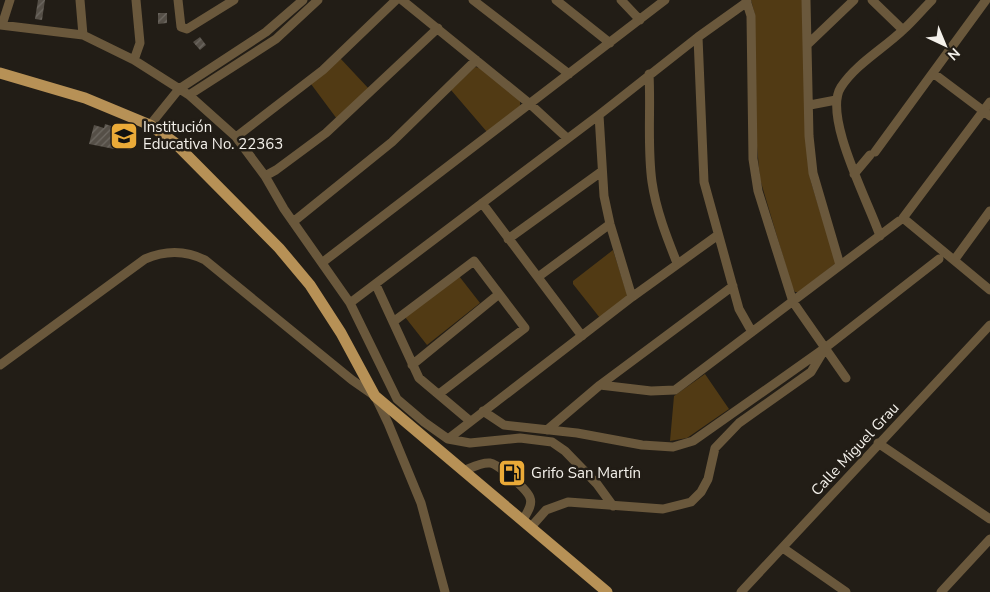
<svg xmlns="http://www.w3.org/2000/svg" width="990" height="592" font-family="'Nunito Sans',sans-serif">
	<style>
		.green { fill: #513a14 }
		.building { fill: url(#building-hatch) }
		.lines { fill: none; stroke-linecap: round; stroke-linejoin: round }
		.minor { stroke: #6a583c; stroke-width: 9 }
		.major { stroke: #b79156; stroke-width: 11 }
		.labels { text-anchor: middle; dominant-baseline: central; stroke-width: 5; stroke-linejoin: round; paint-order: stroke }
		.poi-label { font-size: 15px; fill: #f3f0ea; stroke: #221d16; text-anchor: start }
		.street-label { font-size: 15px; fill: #f3f0ea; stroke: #221d16 }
	</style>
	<defs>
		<pattern id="building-hatch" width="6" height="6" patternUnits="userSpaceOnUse" patternTransform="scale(1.25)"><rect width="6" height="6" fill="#554f47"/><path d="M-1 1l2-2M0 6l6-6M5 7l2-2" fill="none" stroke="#6e6962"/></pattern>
	</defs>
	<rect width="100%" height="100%" fill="#221d16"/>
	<path class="green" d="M751 0H803L808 165 811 182 836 263 799 292H795L792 287 760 179 755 125V15Z
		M340 58 369 89 337 119 311 84Z
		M475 67 480 68 520 100V106L487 132 451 90Z
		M613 250 627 294 626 300 600 318 573 284V281Z
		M459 276 480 303 427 345 405 317Z
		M705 374 729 409 687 438 670 441 674 396Z"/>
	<path class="building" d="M38 0H45L42 20 35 19Z
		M158 13H167V23L158 24Z
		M200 37 206 45 200 50 193 42Z
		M105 124 127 131 125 136 134 138 130 150 115 146 114 149 89 144 94 125 104 128Z"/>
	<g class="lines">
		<path class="minor" d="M80 0 83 35
			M178 0 181 27 187 29 234 0
			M402 0 530 104 567 138
			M473 0 569 74
			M556 0 610 43
			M621 0 640 20
			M746 0 751 16 753 159 758 191 793 302 846 378
			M806 0 809 136 813 173 840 265
			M872 0 903 30
			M0 25 83 35 134 60 140 43 136 0
			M2 25 10 0
			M698 37 704 182 739 309 752 332
			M808 44 854 0
			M134 60 189 95 236 137 265 176 284 209 350 303 397 399 424 422 448 439 470 443 520 438 552 442 565 451 597 484 613 506
			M933 73 990 116
			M649 74C651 110 647 146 652 182 656 210 667 238 677 263
			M189 95 276 39 318 0
			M990 102 903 218 990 290
			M810 105 836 100
			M599 115 604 196 610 224 632 297
			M150 125 179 89 266 32 303 0
			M236 137 323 70 396 0
			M875 152 986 0
			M854 174 870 155
			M265 176 276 170 326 133 438 28
			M482 203 582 336
			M293 222 392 142 476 60
			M880 236C870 205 822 116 841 87 856 64 883 49 903 30 913 21 922 10 932 0
			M508 239 601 172
			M955 259 990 211
			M323 262 665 0
			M538 277 610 224
			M376 285 419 378 470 421
			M350 303 599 115 698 37 747 2
			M393 322 474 261 525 328 439 394
			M0 365 145 259C166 250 185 250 205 260L352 380 375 396 388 423 421 503 445 592
			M412 365 499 294
			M600 385 651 391 675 390 899 221
			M483 411 504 425 577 433 642 445 673 447 693 441 825 348 939 259
			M547 430 600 385 733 286
			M448 439 632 297 718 235
			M878 443 990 519
			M463 471C471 468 481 462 490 463 498 464 528 490 530 498 533 505 526 514 523 520
			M531 527 546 510 568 502 663 509 691 502 701 492 708 479 715 448 739 423 811 372 823 352
			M783 548 846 592
			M741 592 990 325
			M941 592 990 539"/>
		<path class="major" d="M0 73 85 98 150 125 175 143 279 248 310 285 341 333 375 396 607 592"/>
	</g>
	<defs>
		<g id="school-square" transform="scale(1.4375)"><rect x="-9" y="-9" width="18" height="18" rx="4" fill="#eaaa38" stroke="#221d16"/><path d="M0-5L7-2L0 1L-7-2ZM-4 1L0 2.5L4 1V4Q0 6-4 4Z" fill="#111"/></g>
		<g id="fuel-square" transform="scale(1.4375)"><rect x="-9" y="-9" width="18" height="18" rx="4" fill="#eaaa38" stroke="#221d16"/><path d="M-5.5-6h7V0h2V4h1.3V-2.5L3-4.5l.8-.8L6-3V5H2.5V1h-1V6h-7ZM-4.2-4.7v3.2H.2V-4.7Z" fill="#111"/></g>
	</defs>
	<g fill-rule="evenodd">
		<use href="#school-square" x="124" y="136"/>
		<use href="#fuel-square" x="512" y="473"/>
	</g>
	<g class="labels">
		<g class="poi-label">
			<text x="143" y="127">Institución<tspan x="143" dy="17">Educativa No. 22363</tspan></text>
			<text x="531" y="473">Grifo San Martín</text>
		</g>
		<g class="street-label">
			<text transform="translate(855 449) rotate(-47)">Calle Miguel Grau</text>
		</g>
	</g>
	<g transform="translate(945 45) rotate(136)" stroke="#221d16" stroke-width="4" paint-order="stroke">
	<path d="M0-4L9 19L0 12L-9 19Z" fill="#f3f0ea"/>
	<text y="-8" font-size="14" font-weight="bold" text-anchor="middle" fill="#f3f0ea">N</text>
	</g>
</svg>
